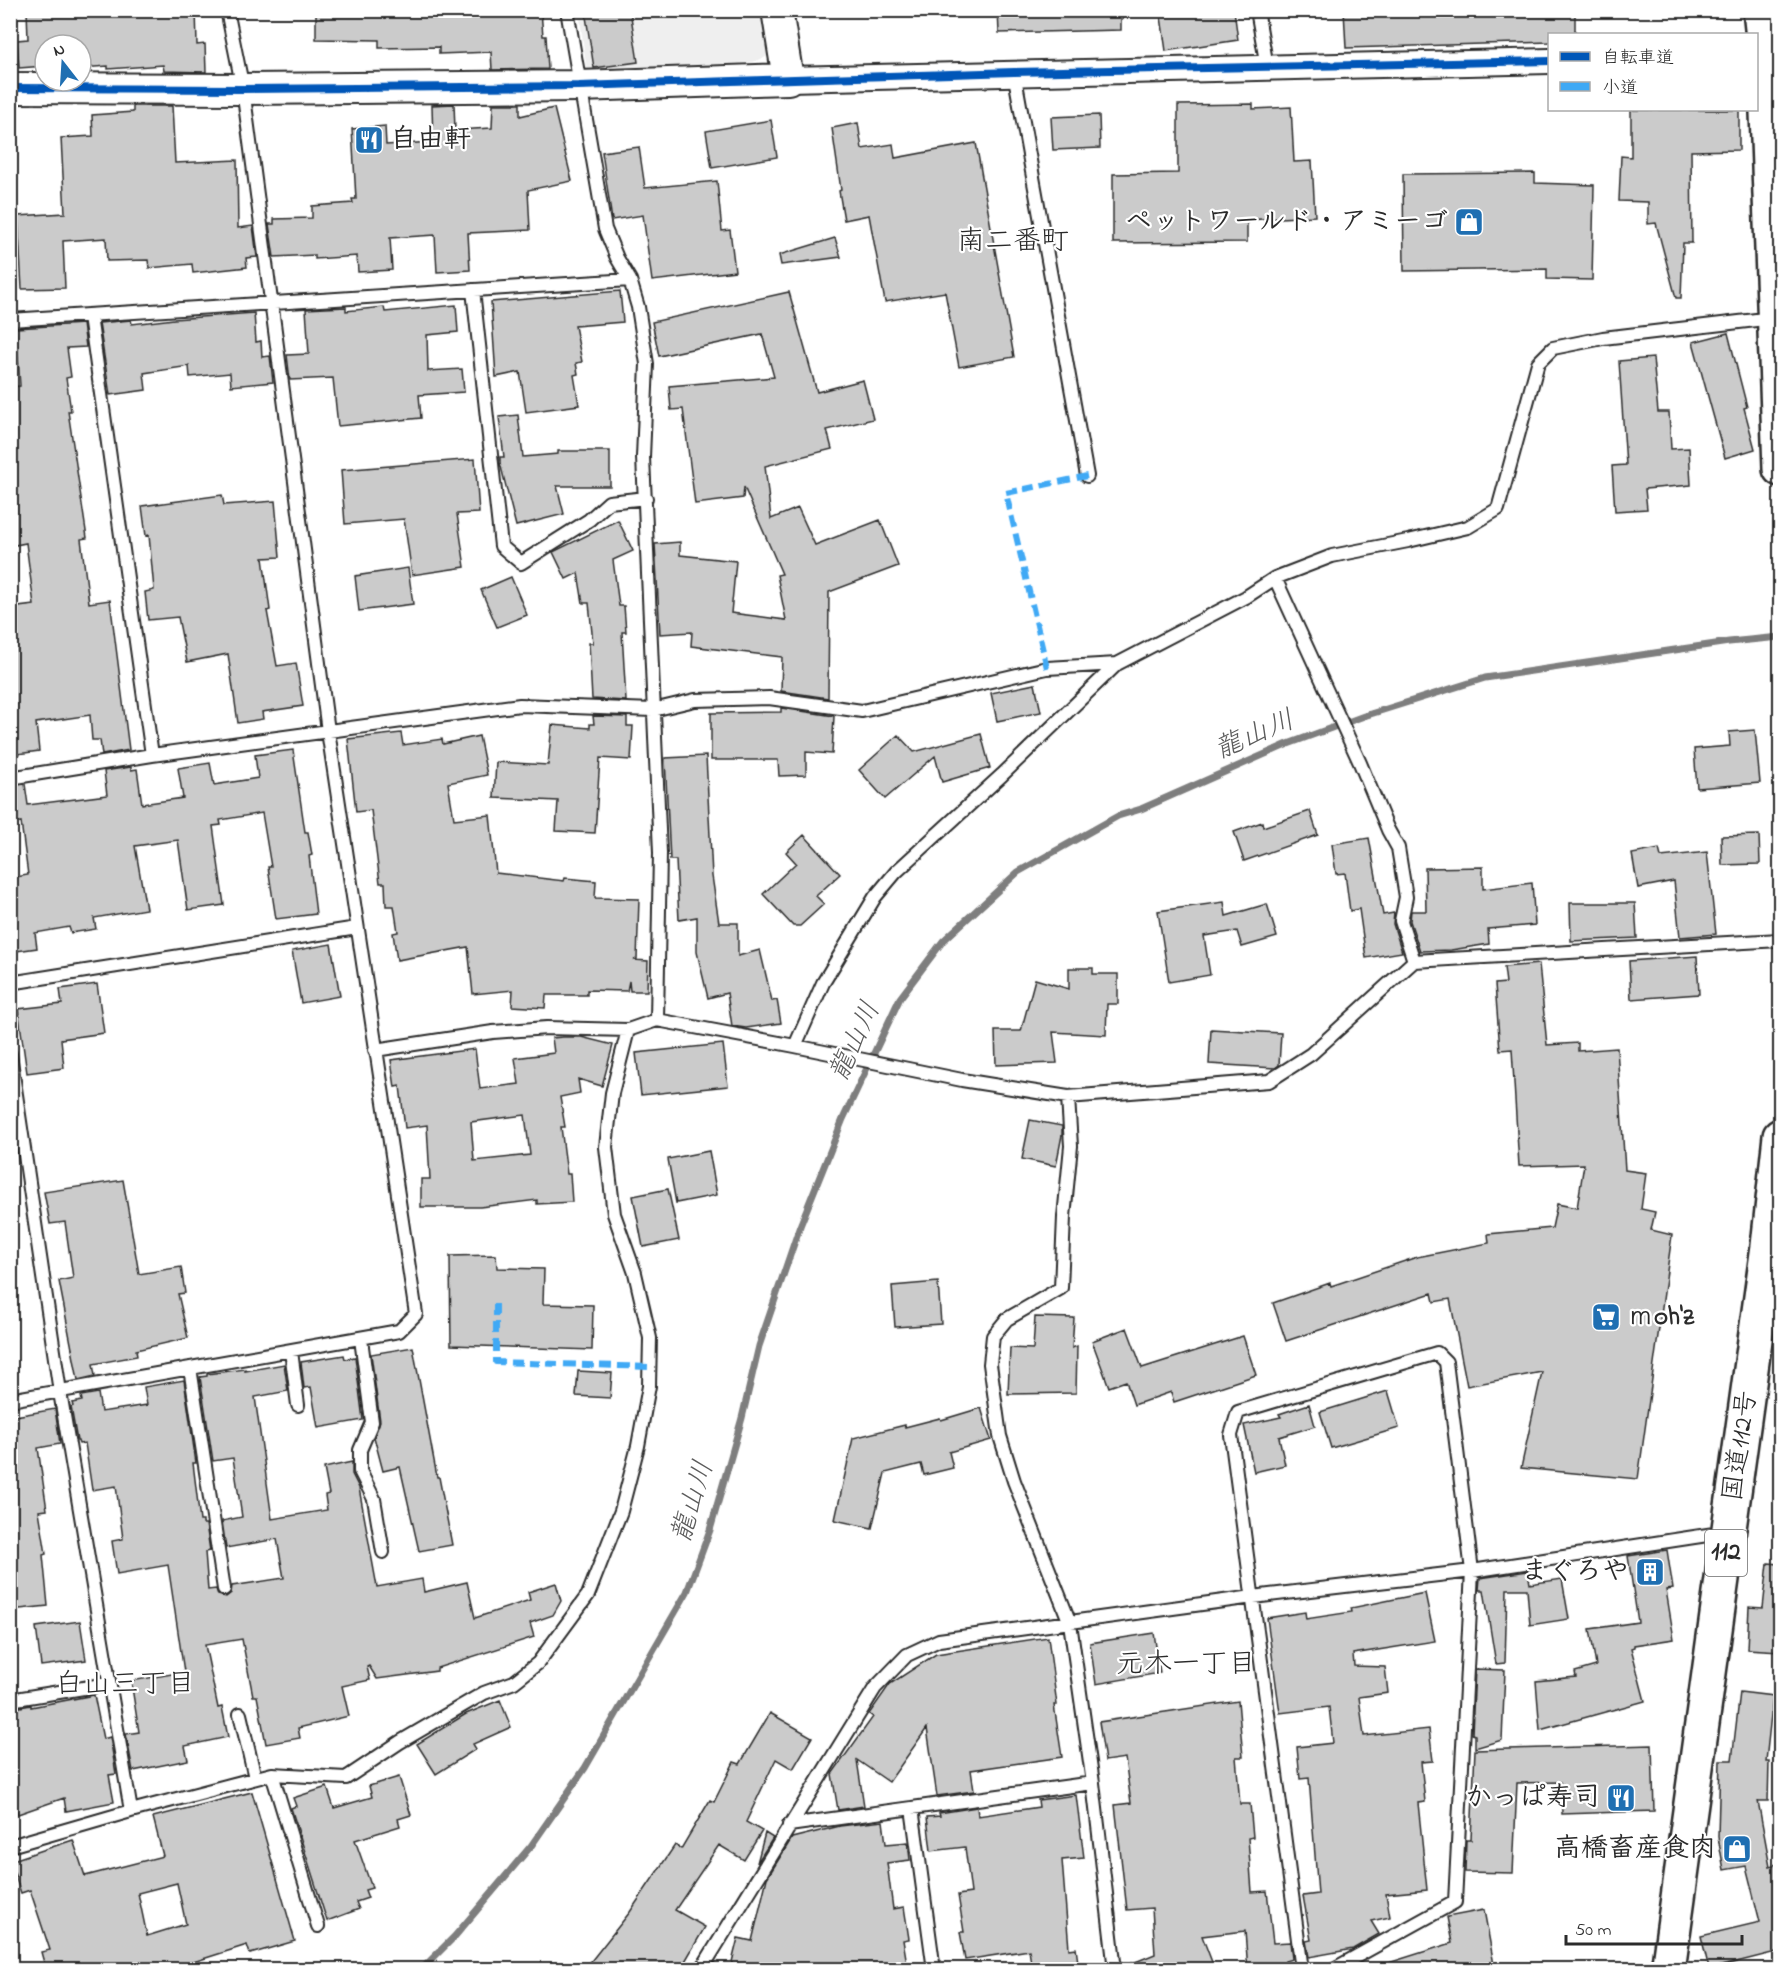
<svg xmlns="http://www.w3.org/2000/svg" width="1791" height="1980" font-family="'Indie Flower','Klee One',sans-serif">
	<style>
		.built { fill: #efefef }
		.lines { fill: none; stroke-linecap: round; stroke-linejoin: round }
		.stream { stroke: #7e7e7e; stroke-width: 7 }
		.building { fill: #cbcbcb; stroke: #2b2b2b; stroke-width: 1.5; fill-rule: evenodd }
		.service-casing { stroke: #2b2b2b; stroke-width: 16 }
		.minor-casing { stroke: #2b2b2b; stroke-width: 28 }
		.tertiary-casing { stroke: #2b2b2b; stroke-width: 34 }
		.trunk-casing { stroke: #2b2b2b; stroke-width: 38 }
		.service { stroke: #fff; stroke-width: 12 }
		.minor { stroke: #fff; stroke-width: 24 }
		.tertiary { stroke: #fff; stroke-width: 30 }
		.trunk { stroke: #fff; stroke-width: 33 }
		.quiet { stroke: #3fa9f5; stroke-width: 6; stroke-dasharray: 12 6; stroke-linecap: butt }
		.cycleway-casing { stroke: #fff; stroke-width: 11 }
		.cycleway { stroke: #0057b8; stroke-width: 8 }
		.labels { text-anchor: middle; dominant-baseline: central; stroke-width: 4.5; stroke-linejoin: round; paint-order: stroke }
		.shield { fill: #fff; stroke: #6b6b6b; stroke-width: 1.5 }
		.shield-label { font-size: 26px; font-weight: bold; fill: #2b2b2b }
		.poi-label { font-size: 27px; font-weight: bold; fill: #2b2b2b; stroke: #fff; text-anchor: end }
		.street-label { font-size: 27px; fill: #2b2b2b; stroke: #fff }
		.neighbourhood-label { font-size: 28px; fill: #2b2b2b; stroke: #fff }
		.water-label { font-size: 28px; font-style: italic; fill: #5c5c5c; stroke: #fff }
	</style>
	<rect width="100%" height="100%" fill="#fff"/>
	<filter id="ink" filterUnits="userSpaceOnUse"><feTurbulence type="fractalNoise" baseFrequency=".0167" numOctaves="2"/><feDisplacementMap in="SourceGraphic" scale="12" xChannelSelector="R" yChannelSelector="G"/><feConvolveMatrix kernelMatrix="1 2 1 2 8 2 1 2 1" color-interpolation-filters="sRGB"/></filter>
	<g filter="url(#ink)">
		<path class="built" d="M579 11H765L772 51 766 57 753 62 587 73Z"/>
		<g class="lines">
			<path class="stream" d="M421 1970 455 1936 531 1846 585 1768 687 1592 710 1530 742 1418 759 1346 800 1226 843 1119 900 998 943 941 1018 872 1118 816 1141 809 1288 744 1364 716 1485 678 1729 642 1780 637"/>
		</g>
		<path class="building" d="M27 10H196L197 45 205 44 206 72 164 71 163 65 108 69V66L81 68V45H45V66L19 68 17 40 28 39Z
			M316 10H478V15L541 11 543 36H546L548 69 492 70 491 52 439 54V47L379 48V40L316 39Z
			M585 10H630L638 62 594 68Z
			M998 10H1121V30L999 33Z
			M1160 10H1234L1238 40 1166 51Z
			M1344 10H1575V34H1550V42L1346 48Z
			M454 104 455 130 492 128 493 104H520V116L554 108 572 181 528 190 530 230 468 233 470 270 437 272 435 235 390 238 392 270 358 272 357 256 315 259V255L274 257 269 224H274V219L312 218V206L353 203 352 199H356L352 129 385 126 386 145 433 142 432 105Z
			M1253 104V109L1291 107 1294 162 1312 161 1315 216 1247 220V242L1113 243V174L1178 173V105Z
			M133 106H172L175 163 237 160 238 228 253 226 257 257 246 258 247 267 193 273 192 264 149 268 148 260 107 261 106 238 63 241 65 288 22 289 18 216 65 213 61 138 93 136 92 115 133 112Z
			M1631 110H1739V150L1691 151 1692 243H1683L1681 298H1676L1656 223 1648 224V202L1619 201 1621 156 1631 157Z
			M1099 115 1100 148 1053 150 1051 117Z
			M771 120 777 157 712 168 706 131Z
			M858 123 862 149 893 144 895 158 976 143 1014 357 959 367 945 292 885 302 869 215 844 220 839 191 841 190 832 128Z
			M639 147 645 188 717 181 722 231 730 230 735 271 652 281 643 215 612 220 602 152Z
			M1535 173V183L1594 185 1592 280 1547 279V269L1404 271 1403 174Z
			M835 238 841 257 781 265 779 255Z
			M620 291 623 322 575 326 582 362 576 363 578 374 574 375 579 405 526 412 520 372 496 377 491 302Z
			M789 292 817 392 863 380 873 419 827 430 832 449 765 466 771 519 798 508 815 545 880 520 898 566 829 592 828 698 781 691 782 657 691 646 692 632 660 634 655 544 680 542V555L736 561 731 613 786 620 777 575 782 574 744 487 743 498 695 504 683 409 671 410 669 386 774 377 762 334 659 356 652 322Z
			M456 305 458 332 427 335 428 371 462 369 464 392 419 395 421 418 338 426 333 378 290 380 287 355 309 354 306 309 346 307V311L384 307 385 312Z
			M254 313 256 342 261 341 262 357 270 356 273 382 231 386 230 373 190 377 189 366 144 373 146 390 110 395 99 323 131 320 132 324 174 319Z
			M83 324 86 347 67 348 71 377 66 378 71 411H68L87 538 81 539 89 603 110 600 129 750 102 755 100 740H92L90 715 36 723 39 751 10 755V608L34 605 26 543 10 546V387L20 386 16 328Z
			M1728 333 1747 407 1744 408 1755 449 1725 458 1693 342Z
			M1653 358 1658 412H1669L1671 449 1689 448 1691 485 1645 489 1647 509 1615 511 1612 466 1626 465 1619 361Z
			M518 415 523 457 558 454V451H610V486H557L564 514 516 526 500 463V457H504L499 417Z
			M475 459 479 513 457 514 465 567 412 575 404 519 345 524 341 470Z
			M222 495 224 505 275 501 280 557 263 558 270 610 267 611 277 666 296 663 303 706 262 712 263 719 238 723 228 654 187 662 178 617 148 620 145 592 154 590 149 535 146 536 142 506Z
			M618 520 633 551 613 560 619 606H624L626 632H622L626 701 592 699 589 643H593L589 603H583L578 573 566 579 553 552Z
			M408 568 413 604 359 611 355 576Z
			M511 577 527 615 497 627 481 590Z
			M1035 684 1041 712 997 721 991 693Z
			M781 708 834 716 832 754 806 752V775L779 776 778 760H711V713L781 712Z
			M593 716 627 717V726H633L631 760 600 758 595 833 556 831 558 801 494 798 496 762 548 765 552 725 590 728V724H594Z
			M1755 730 1760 783 1697 788 1694 749 1730 746 1729 732Z
			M401 733 403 745 442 739 443 744 479 736 487 775 448 783 454 819 490 815 496 873 564 881 565 878 596 881 595 898 639 899 637 959 634 960 648 961 647 991H630L629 981 627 991 587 990V995H546L545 1008 512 1006 513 990 473 994 468 947 397 960 393 933 398 932 394 906H386L385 883H380L371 810 356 812 348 739Z
			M981 734 990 768 942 782 935 756 885 799 859 770 898 735 914 752Z
			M293 750 305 832H308L312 855 309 856 316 914 276 919 268 867H271L262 813 220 820 221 825 213 826 224 905 188 910 178 840 135 846 146 909 94 918 96 929 71 933 69 927 35 933 37 948 10 952V878L28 875 21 822 10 824V786L25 784 28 805 107 795 104 771 131 767V770L137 769 142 804 183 798 178 768 210 763 214 785 258 778 255 755Z
			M706 756 712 876 719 923H738V956L760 950 772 1001 777 1000 781 1023 746 1028 732 1026 727 993 708 998 697 952V917L679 920 676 860H670L665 758Z
			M1310 811 1318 835 1244 861 1234 832 1262 822 1263 827Z
			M804 835 840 874 816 896 824 904 800 926H793L763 894 796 863 786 852Z
			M1759 835 1760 864 1722 865 1721 836Z
			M1369 838 1383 915 1394 913 1393 924 1402 952 1366 958 1359 909 1350 911 1345 873 1336 874 1332 844Z
			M1659 849 1661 857 1707 852 1716 934 1680 937 1674 881 1638 888 1632 854Z
			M1483 867V889L1532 883 1535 925 1488 929 1489 944 1451 950 1420 951 1410 921 1411 911H1426L1425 868Z
			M1224 902 1226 916 1267 904 1277 937 1242 947 1237 931 1204 936 1210 975 1169 982 1158 911Z
			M1570 903H1635L1637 938 1571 941Z
			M331 944 340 996 301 1003 292 951Z
			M1697 956 1699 994 1631 999 1629 961Z
			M1539 964 1547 1045 1578 1043V1051L1617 1048 1625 1170 1646 1173 1641 1209 1655 1212 1651 1230 1672 1235 1638 1479 1521 1468 1542 1372 1467 1386 1450 1299 1434 1302 1432 1293 1286 1341 1273 1303 1330 1283 1331 1286 1417 1257 1489 1243 1488 1234 1552 1228 1557 1204 1577 1208 1584 1164 1519 1166 1512 1049 1500 1050 1495 984 1506 983 1504 967Z
			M1069 968H1093V974H1118V1004H1107L1106 1035 1053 1032 1057 1063 996 1065 995 1031H1021L1035 979 1069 989Z
			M97 984 104 1033 61 1039 64 1068 27 1073 18 1009 62 1004 60 989Z
			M1211 1029 1281 1033 1279 1065 1275 1068 1209 1064Z
			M563 1037H581L613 1045 602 1086 578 1079 580 1093 560 1097 565 1127H561L567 1174H570L572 1202 537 1204V1200L480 1207H421V1179H430L427 1125 405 1128 400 1086 395 1087 391 1060 475 1049 480 1089 519 1084 515 1058 554 1053 552 1038ZM525 1115 530 1155 474 1161 471 1122Z
			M723 1044 728 1086 641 1095 636 1053Z
			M1030 1120 1062 1126V1135L1056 1166 1022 1159Z
			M709 1151 717 1195 676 1203 668 1159Z
			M123 1180 139 1274 181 1267 185 1293 178 1294 188 1338 136 1350 137 1356 93 1364 95 1376 78 1380 59 1281 73 1278 65 1222 50 1224 44 1192Z
			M668 1189 679 1240 643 1247 633 1196Z
			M496 1255 497 1268 544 1269 543 1304 593 1305 592 1350 451 1345 450 1256Z
			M938 1282 941 1324 895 1327 892 1286Z
			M1035 1317 1074 1318 1072 1348 1077 1346 1076 1393 1008 1394 1010 1348 1033 1349Z
			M1127 1328 1142 1368 1243 1336 1256 1375 1174 1402 1171 1392 1134 1405 1126 1381 1109 1387 1092 1341Z
			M413 1347 437 1477H439L452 1545 419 1551 400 1467 383 1471 374 1437 380 1421 371 1354Z
			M344 1355 345 1359 355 1357 363 1420 318 1428 311 1387 304 1388 301 1362Z
			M284 1364 288 1391 255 1397 272 1519 327 1510 325 1495 329 1494 324 1468 352 1462V1474L359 1488 377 1587 422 1579 424 1592 467 1582 475 1618 530 1600 528 1592 556 1583 561 1601 553 1615 530 1623 534 1637 437 1668V1671L377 1679 369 1666 367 1667 370 1680 342 1686 349 1716 298 1728 300 1738 266 1744 257 1696H253L242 1639 205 1645 218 1708 222 1707 228 1737 185 1746 188 1760 133 1771 126 1734 139 1732 131 1681 184 1672 168 1565 117 1574 112 1541 123 1539 116 1486 92 1490 85 1443 79 1444 78 1441H77L71 1407 73 1406 72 1403 82 1401 81 1396 98 1393 101 1412 147 1405 144 1387 184 1380 196 1463H193L200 1521H203V1524H206L210 1551 205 1552 208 1590 216 1589 218 1595 226 1597 231 1593 232 1586 284 1578 277 1539 226 1548 222 1521 242 1517 233 1458 213 1461 200 1377 207 1376V1374L245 1369V1371Z
			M578 1371 612 1373 610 1398 576 1396Z
			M1388 1391 1399 1428 1331 1448 1320 1412Z
			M1309 1404 1315 1426 1279 1437 1285 1465 1254 1472 1244 1425 1281 1417 1279 1414Z
			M981 1408 991 1440 949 1452 953 1468 924 1475 921 1464 885 1473 872 1528 835 1520 853 1438 905 1425V1427L940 1418 941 1420Z
			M55 1409 60 1444 38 1448 47 1510 39 1511 46 1554 43 1555 48 1606 10 1610V1468L16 1467 10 1438V1417Z
			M1667 1550 1673 1589 1666 1590 1674 1639 1634 1645V1647L1631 1648 1645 1701 1540 1730 1536 1681 1576 1677 1575 1672 1596 1666 1590 1629 1638 1622 1628 1556Z
			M1768 1563 1780 1564V1651L1747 1649 1749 1607 1763 1608Z
			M1528 1571 1530 1584 1562 1579 1569 1619 1530 1625 1527 1589H1507L1505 1663 1496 1664 1484 1590H1479L1480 1578Z
			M1425 1593 1435 1641 1353 1654 1354 1666 1385 1667 1388 1693 1359 1697 1364 1736 1429 1729 1433 1761 1421 1762 1425 1802 1418 1803 1427 1890 1386 1894 1390 1917 1371 1921 1379 1934 1353 1949 1309 1957 1306 1941 1311 1940 1303 1896 1318 1894 1309 1778 1300 1779 1297 1747 1333 1743 1329 1707 1280 1713 1267 1618 1305 1612 1306 1619 1352 1612 1351 1608Z
			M80 1621 86 1660 41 1666 36 1627Z
			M1154 1633 1160 1673 1096 1684 1090 1643Z
			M1048 1637 1057 1705H1054L1062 1757 971 1770 974 1791 937 1796 927 1728 889 1782 857 1760 864 1806 838 1810 832 1774 873 1717 869 1714 890 1684 936 1654Z
			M1475 1669 1505 1670 1502 1740 1475 1748V1735L1472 1734Z
			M1740 1692 1773 1696 1766 1761H1769L1768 1801H1758L1770 1866 1780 1863V1951L1709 1969 1701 1936 1760 1922 1746 1866 1724 1870 1718 1837 1720 1760H1732Z
			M94 1695 103 1739 110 1737 116 1774 109 1775 114 1802 66 1811 64 1798 18 1814 10 1790V1709L31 1705V1707Z
			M500 1700 511 1727 473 1744 476 1749 436 1774 417 1744 466 1714Z
			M1238 1701 1243 1757H1236L1240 1804H1250L1253 1837 1248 1838 1252 1892 1267 1891 1273 1943 1290 1942 1292 1959 1285 1961 1286 1970H1248L1245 1931 1202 1936 1215 1970H1123V1967L1155 1954 1152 1908 1127 1910 1115 1805 1131 1803 1125 1758 1105 1761 1099 1722Z
			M770 1713 812 1737 793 1769 776 1759 746 1822 762 1831 744 1860 719 1845 675 1910 705 1927 680 1970H584L630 1912 675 1845 681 1849 710 1800 714 1802 734 1762 740 1764Z
			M1652 1745 1654 1811 1562 1814 1561 1782 1517 1783 1513 1873 1465 1872 1466 1840H1471L1475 1750Z
			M399 1777 411 1815 398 1819 400 1826 355 1840 372 1888 365 1890 368 1898 356 1902 359 1909 327 1921 291 1808 296 1806 293 1798 327 1787 334 1808 372 1797 369 1786Z
			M252 1792 295 1941 250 1954 247 1945 168 1970H46L41 1952 50 1950 30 1890 21 1893 10 1861 73 1840 85 1876 163 1856 153 1817ZM177 1883 186 1924 147 1936 138 1893Z
			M1076 1795 1084 1858 1062 1860 1069 1949 1076 1948 1079 1970H1032L1029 1950 965 1960 960 1932H964L958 1895 971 1893 965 1847 931 1851 927 1817 940 1816 939 1813 977 1807 978 1816 1039 1807 1038 1800Z
			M883 1821 886 1844 908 1842 910 1860 887 1863 893 1909 904 1907 909 1939 903 1940 908 1970H730L738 1938 752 1941 767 1878 792 1838 840 1826Z
			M765 1833 773 1838 757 1863Z
			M1484 1910 1495 1970H1383L1382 1965 1452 1943 1447 1917Z"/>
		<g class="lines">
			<g class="service-casing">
				<path id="service" d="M1257 10 1267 67
					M1014 72 1087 476
					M473 290 501 546 521 563 589 520 609 502 646 498
					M90 316 152 755
					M10 320 630 280
					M10 778 152 755 520 705 653 710 695 700 769 698 862 711 1047 668 1117 664
					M1414 961 1401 921 1406 897 1398 848 1388 830 1360 763 1275 578 1332 556 1408 541 1468 527 1498 509 1538 363 1553 348 1603 338 1773 318
					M10 983 357 928
					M657 1020 795 1046 823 983 875 897 896 872 1002 775 1117 664 1246 597 1275 578
					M795 1046 962 1080 1068 1097 1269 1081 1311 1054 1414 961 1780 940
					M375 1050 493 1032 547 1028 628 1030
					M10 1054 60 1392 131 1811
					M1068 1097 1071 1146 1064 1217 1061 1288 1007 1319 993 1336 990 1364 1000 1436 1014 1481 1070 1623 1093 1783 1115 1970
					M361 1339 372 1422 360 1450V1471L374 1499 383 1552
					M291 1351 298 1405
					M190 1368 224 1589
					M10 1400 399 1331 416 1314 328 731 243 89 227 10
					M10 1700 108 1684
					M240 1714 255 1778
					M272 1774 318 1926
					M912 1808 934 1970
					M789 1825 1093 1783
					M10 1846 131 1811 272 1774 346 1778 400 1742 484 1693 514 1682 538 1663 588 1595 621 1511 638 1446 649 1386 650 1338 635 1273 614 1214 606 1147 612 1093 628 1030 657 1020 660 853 643 457 647 364 638 307 630 280 617 258 605 229 567 10
					M701 1970 875 1688 907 1655 939 1640 1253 1597 1472 1571 1727 1532
					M1302 1970 1231 1435 1238 1412 1437 1353 1446 1362 1472 1571 1455 1902 1332 1970"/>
			</g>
			<g class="minor-casing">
				<path id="minor" d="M788 79 1550 61"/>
			</g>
			<g class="tertiary-casing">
				<path id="tertiary" d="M10 88 243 89 579 86 788 79 777 10"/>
			</g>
			<g class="trunk-casing">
				<path id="trunk" d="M1760 10 1765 57 1780 469
					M1668 1970 1768 1246 1780 1136"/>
			</g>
			<use href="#service" class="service"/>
			<use href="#minor" class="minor"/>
			<use href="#tertiary" class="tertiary"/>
			<use href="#trunk" class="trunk"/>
			<path class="quiet" d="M1047 668 1006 493 1087 476
				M496 1304V1362L650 1367"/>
			<g class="cycleway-casing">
				<path id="cycleway" d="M10 88 243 89 579 86 1014 72 1550 61"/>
			</g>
			<use href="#cycleway" class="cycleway"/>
		</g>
	</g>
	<defs>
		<g id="restaurant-square" transform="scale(1.5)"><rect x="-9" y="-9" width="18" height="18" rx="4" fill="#1f6fb2" stroke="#fff"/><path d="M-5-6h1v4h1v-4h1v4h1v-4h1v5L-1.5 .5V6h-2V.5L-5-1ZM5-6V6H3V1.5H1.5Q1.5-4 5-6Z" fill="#fff"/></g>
		<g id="shop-square" transform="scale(1.5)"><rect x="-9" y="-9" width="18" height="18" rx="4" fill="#1f6fb2" stroke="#fff"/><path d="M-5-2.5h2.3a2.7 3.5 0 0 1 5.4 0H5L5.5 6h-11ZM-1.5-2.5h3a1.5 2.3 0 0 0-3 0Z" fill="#fff"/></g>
		<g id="supermarket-square" transform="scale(1.5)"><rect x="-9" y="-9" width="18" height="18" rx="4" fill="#1f6fb2" stroke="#fff"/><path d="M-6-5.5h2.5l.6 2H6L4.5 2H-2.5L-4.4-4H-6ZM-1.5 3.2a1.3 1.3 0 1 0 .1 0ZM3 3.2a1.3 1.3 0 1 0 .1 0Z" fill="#fff"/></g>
		<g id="building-square" transform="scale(1.5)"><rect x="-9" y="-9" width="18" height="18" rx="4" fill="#1f6fb2" stroke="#fff"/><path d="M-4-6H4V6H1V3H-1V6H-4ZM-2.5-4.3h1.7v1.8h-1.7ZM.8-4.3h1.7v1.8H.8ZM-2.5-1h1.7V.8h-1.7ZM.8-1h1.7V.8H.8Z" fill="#fff"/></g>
	</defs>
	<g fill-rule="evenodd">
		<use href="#restaurant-square" x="369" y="140"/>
		<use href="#shop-square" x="1469" y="222"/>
		<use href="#supermarket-square" x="1606" y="1317"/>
		<use href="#building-square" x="1650" y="1572"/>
		<use href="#restaurant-square" x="1621" y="1798"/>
		<use href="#shop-square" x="1737" y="1849"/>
	</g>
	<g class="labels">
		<rect class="shield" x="1705" y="1530" width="42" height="46" rx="4.5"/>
		<g class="shield-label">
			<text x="1726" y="1553">112</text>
		</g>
		<g class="poi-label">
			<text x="390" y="140" text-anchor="start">自由軒</text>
			<text x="1448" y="222">ペットワールド・アミーゴ</text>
			<text x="1627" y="1317" text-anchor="start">ｍoh'z</text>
			<text x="1629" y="1572">まぐろや</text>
			<text x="1600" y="1798">かっぱ寿司</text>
			<text x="1716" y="1849">高橋畜産食肉</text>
		</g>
		<g class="street-label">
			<text transform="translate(1741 1446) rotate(-82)">国道112号</text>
		</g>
		<g class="neighbourhood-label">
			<text x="1013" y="242">南二番町</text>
			<text x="1186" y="1665">元木一丁目</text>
			<text x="125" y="1685">白山三丁目</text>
		</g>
		<g class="water-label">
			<text transform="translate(1255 736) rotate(-23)">龍山川</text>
			<text transform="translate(856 1042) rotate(-65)">龍山川</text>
			<text transform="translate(694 1502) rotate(-73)">龍山川</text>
		</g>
	</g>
	<rect width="1791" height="1980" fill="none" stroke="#fff" stroke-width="36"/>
	<rect x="18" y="18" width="1755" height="1944" fill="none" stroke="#2b2b2b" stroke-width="2" filter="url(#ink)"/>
	<rect x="1548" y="33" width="210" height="78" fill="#ffffff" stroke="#aaaaaa" stroke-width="1.5"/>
	<rect x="1560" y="52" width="30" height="9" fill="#0057b8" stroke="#aaaaaa" stroke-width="1.5"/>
	<text x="1602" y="63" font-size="18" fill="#2b2b2b">自転車道</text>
	<rect x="1560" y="82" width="30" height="9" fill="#3fa9f5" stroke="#aaaaaa" stroke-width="1.5"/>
	<text x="1602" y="93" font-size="18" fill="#2b2b2b">小道</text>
	<g transform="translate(63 63) rotate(343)"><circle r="28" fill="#ffffff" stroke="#aaaaaa" stroke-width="1.5"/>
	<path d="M0-4.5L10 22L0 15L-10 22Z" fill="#1f6fb2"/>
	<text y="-9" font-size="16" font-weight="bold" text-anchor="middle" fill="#2b2b2b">N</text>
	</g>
	<path d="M1566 1935v9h176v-9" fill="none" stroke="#2b2b2b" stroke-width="3"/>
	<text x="1575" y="1935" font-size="18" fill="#2b2b2b" stroke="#ffffff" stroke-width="4.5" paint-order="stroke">50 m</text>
</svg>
